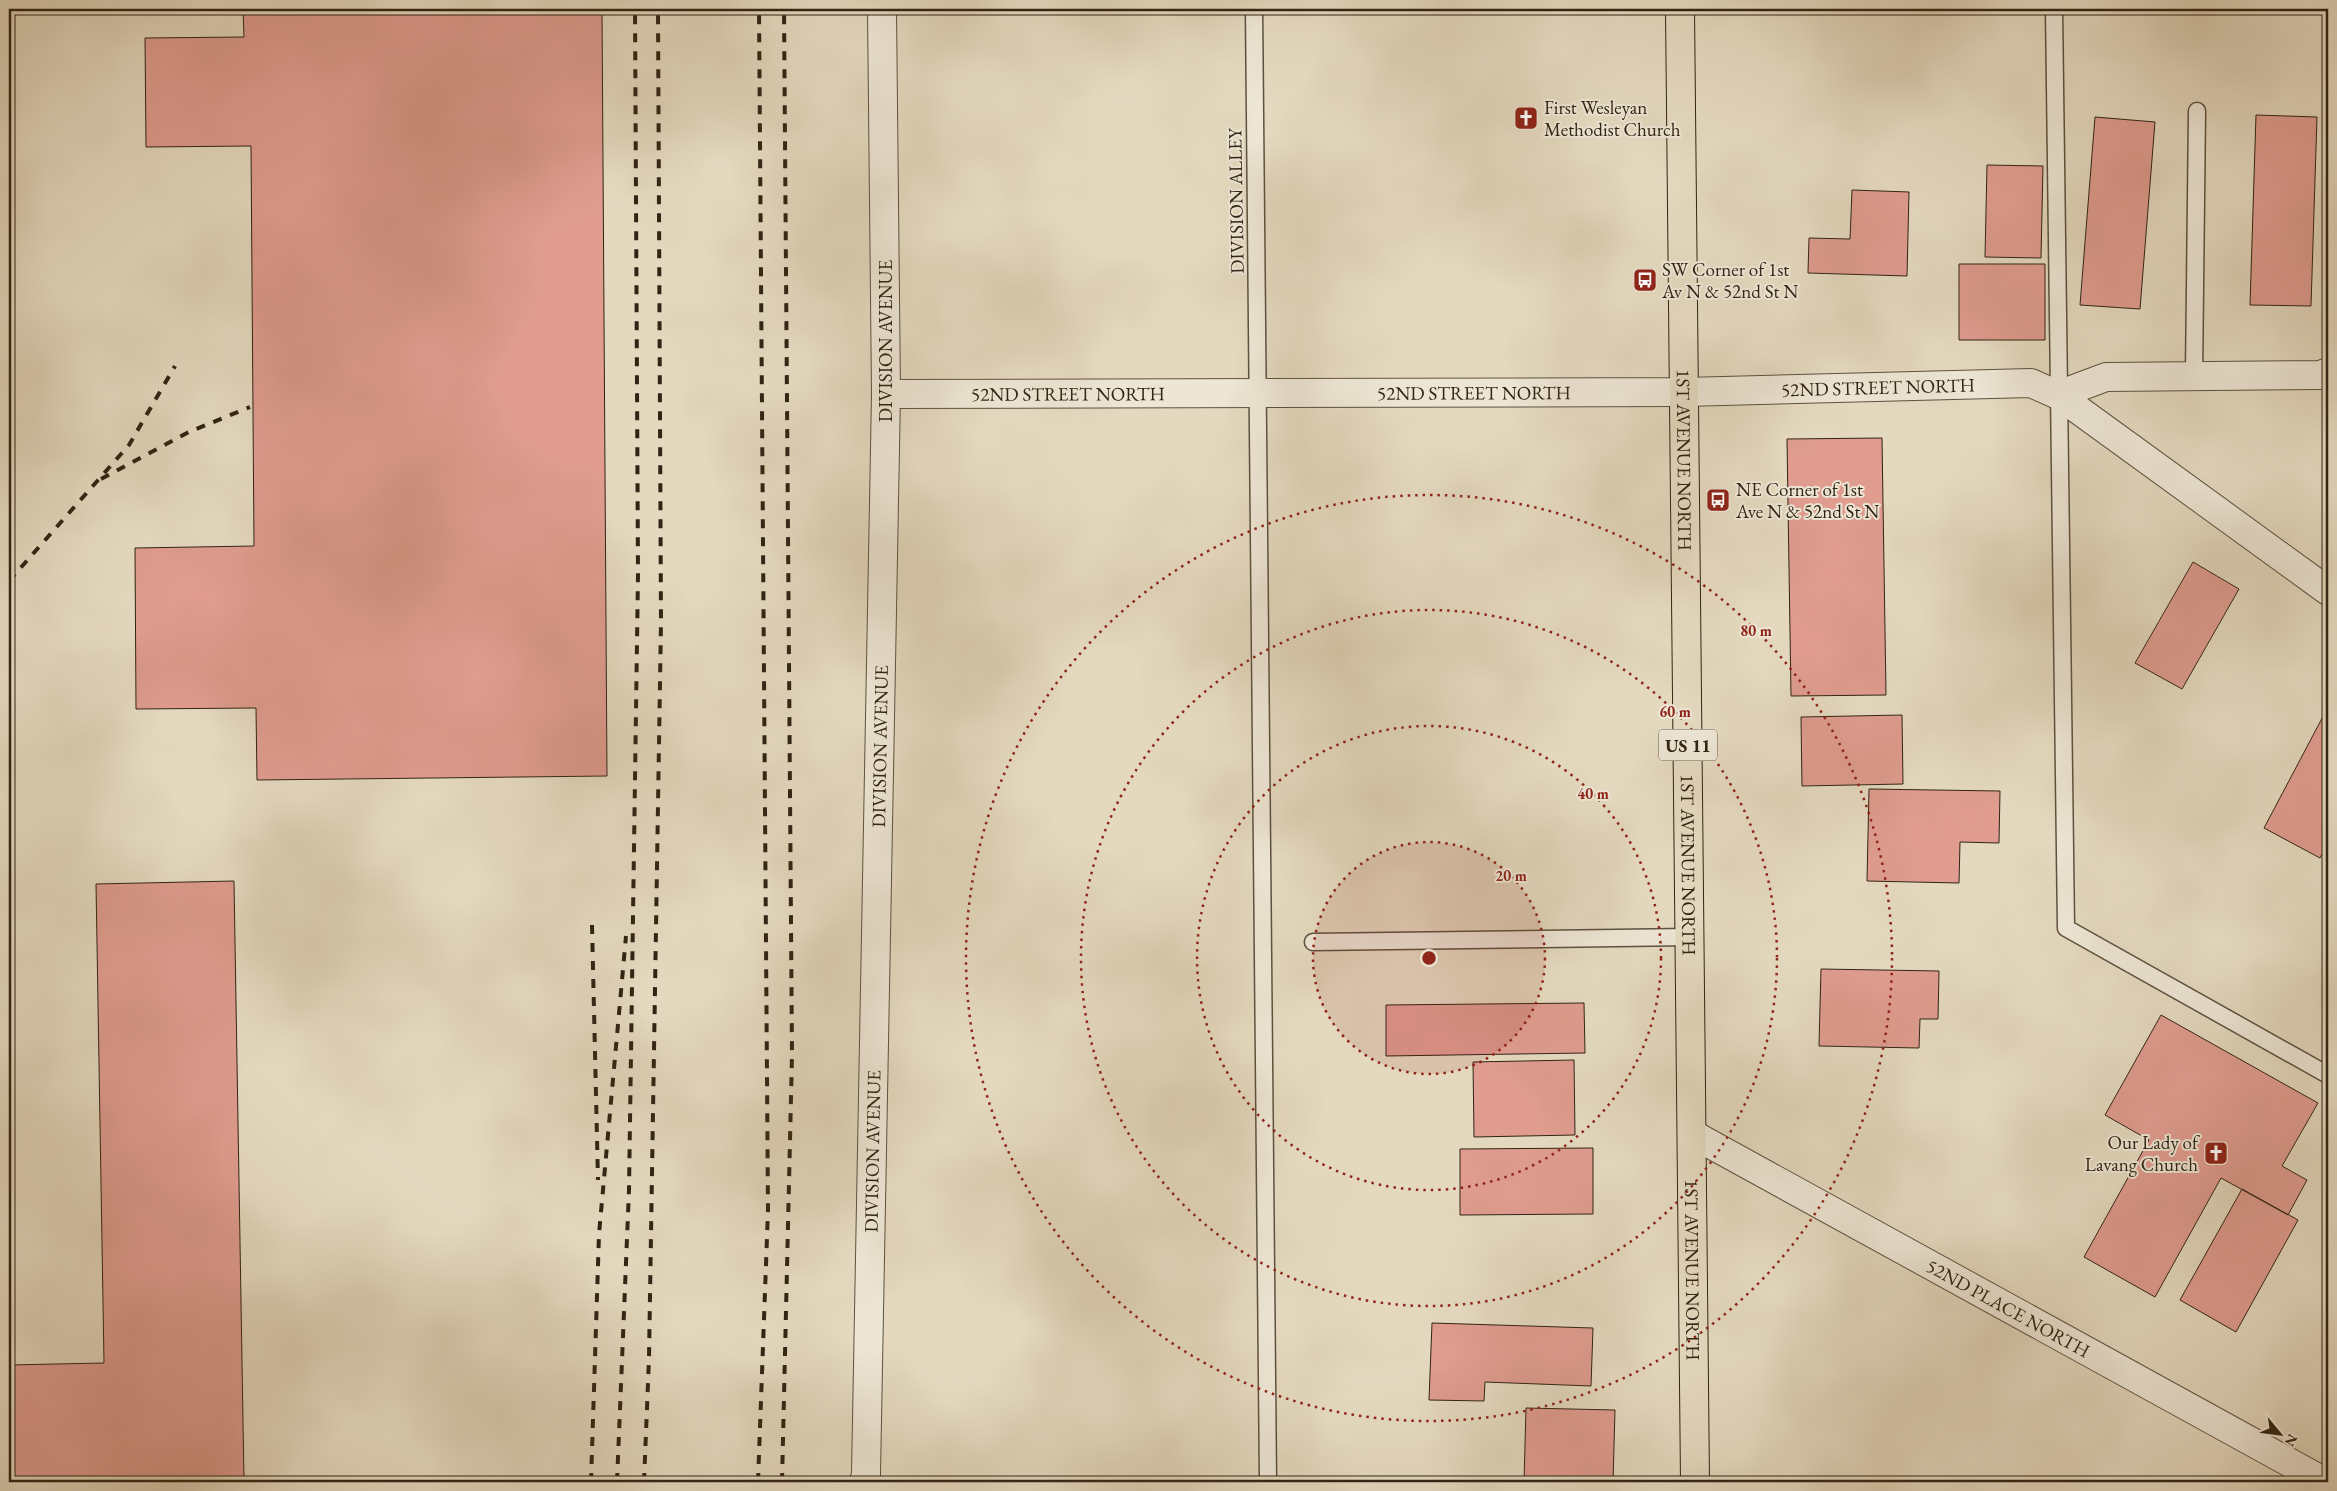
<svg xmlns="http://www.w3.org/2000/svg" width="2337" height="1491" font-family="'EB Garamond',serif">
	<style>
		.building { fill: #df9c8f; stroke: #312414 }
		.lines { fill: none; stroke-linecap: round; stroke-linejoin: round }
		.lane-casing { stroke: #5e513f; stroke-width: 19 }
		.street-casing { stroke: #5e513f; stroke-width: 30 }
		.primary-casing { stroke: #312414; stroke-width: 30 }
		.lane { stroke: #ede6d5; stroke-width: 16 }
		.street { stroke: #ede6d5; stroke-width: 28 }
		.primary { stroke: #e4d9bf; stroke-width: 28 }
		.rail { stroke: #312414; stroke-width: 4; stroke-dasharray: 9 9; stroke-linecap: butt }
		.ring { fill: none; stroke: #8f2418; stroke-width: 2.5; stroke-dasharray: 2.5 5 }
		.labels { text-anchor: middle; dominant-baseline: central; stroke-width: 4; stroke-linejoin: round; paint-order: stroke }
		.shield { fill: #ede6d5; stroke: #695e4e; stroke-width: 1 }
		.shield-label { font-size: 18px; font-weight: bold; fill: #312414 }
		.poi-label { font-size: 19px; fill: #312414; stroke: #ede6d5; text-anchor: start }
		.street-label { font-size: 19px; fill: #312414; stroke: #ede6d5 }
		.centre { fill: #8f2418; stroke: #ede6d5; stroke-width: 2.5 }
		.ring-label { font-size: 15px; text-anchor: middle; font-weight: bold; fill: #8f2418; stroke: #ede6d5; stroke-width: 4; stroke-linejoin: round; paint-order: stroke }
	</style>
	<rect width="100%" height="100%" fill="#e4d9bf"/>
	<filter id="stains"><feTurbulence type="fractalNoise" baseFrequency=".004" numOctaves="4"/><feColorMatrix values="0 0 0 0 .2 0 0 0 0 .09 0 0 0 0 .02 0 0 0 .5 -.17"/></filter>
	<radialGradient id="worn" r=".72"><stop offset=".6" stop-color="#630" stop-opacity="0"/><stop offset="1" stop-color="#630" stop-opacity=".3"/></radialGradient>
	<path class="building" d="M243 9H602L607 776 257 780 256 708 136 709 135 548 254 546 251 146 146 147 145 38 244 37Z
		M2256 115 2317 117 2311 306 2250 305Z
		M2095 117 2155 122 2140 309 2080 305Z
		M1987 165 2043 166 2041 258 1985 257Z
		M1852 190 1909 192 1907 276 1808 273 1809 238 1850 239Z
		M1959 264H2045V340H1959Z
		M1882 438 1886 695 1791 696 1787 439Z
		M2193 562 2239 589 2182 689 2135 663Z
		M2328 707V843L2320 858 2264 828Z
		M1902 715 1903 784 1802 786 1801 717Z
		M1869 789 2000 791 1999 843 1960 842 1959 883 1867 881Z
		M234 881 244 1482H9V1365L104 1363 96 884Z
		M1821 969 1939 971 1938 1019H1920L1919 1048 1819 1046Z
		M1584 1003 1585 1053 1386 1056V1005Z
		M2161 1015 2318 1103 2282 1166 2307 1180 2288 1215 2221 1178 2155 1297 2084 1257 2149 1140 2105 1115Z
		M1574 1060 1575 1135 1474 1137 1473 1062Z
		M1593 1148V1214L1460 1215V1149Z
		M2242 1189 2298 1220 2236 1332 2180 1300Z
		M1432 1323 1593 1328 1591 1386 1485 1382 1484 1401 1429 1400Z
		M1526 1408 1615 1410 1613 1482H1524Z"/>
	<g class="lines">
		<g class="lane-casing">
			<path id="lane" d="M1254 9 1268 1482
				M2054 9 2066 928 2328 1075
				M2194 376 2197 111
				M1313 942 1690 937"/>
		</g>
		<g class="street-casing">
			<g id="street">
				<path id="s1" d="M886 394 1685 392 2031 383 2058 395 2328 591"/>
				<path d="M2058 395 2106 377 2320 375 2328 372"/>
				<path id="s2" d="M1692 1134 2325 1482"/>
				<path id="s3" d="M864 1482 866 1474 886 394 882 9"/>
			</g>
		</g>
		<g class="primary-casing">
			<g id="primary">
				<path id="s4" d="M1680 9 1695 1482"/>
			</g>
		</g>
		<use href="#lane" class="lane"/>
		<use href="#street" class="street"/>
		<use href="#primary" class="primary"/>
		<path class="rail" d="M101 479 189 432 250 407
			M9 581 129 445 175 366
			M592 925 598 1180
			M591 1482 599 1234 626 936
			M617 1482 629 1190 638 574 635 9
			M644 1482 649 1358 661 621 658 9
			M758 1482 768 1210 759 9
			M782 1482 792 1055 784 9"/>
	</g>
	<circle cx="1429" cy="958" r="116" fill="#8f2418" fill-opacity=".12"/>
	<g class="ring">
		<circle cx="1429" cy="958" r="116"/>
		<circle cx="1429" cy="958" r="232"/>
		<circle cx="1429" cy="958" r="348"/>
		<circle cx="1429" cy="958" r="463"/>
	</g>
	<defs>
		<g id="church-square" transform="scale(1.25)"><rect x="-9" y="-9" width="18" height="18" rx="4" fill="#8f2418" stroke="#ede6d5"/><path d="M-1.2-6h2.4v3.5h3.3v2.4h-3.3V6h-2.4V-.1h-3.3v-2.4h3.3Z" fill="#fff"/></g>
		<g id="bus-square" transform="scale(1.25)"><rect x="-9" y="-9" width="18" height="18" rx="4" fill="#8f2418" stroke="#ede6d5"/><path d="M-5-6H5V4H4V6H2V4H-2V6H-4V4H-5ZM-3.5-4V0h7V-4ZM-3.5 1.2v1.5H-2V1.2ZM2 1.2v1.5H3.5V1.2Z" fill="#fff"/></g>
	</defs>
	<g fill-rule="evenodd">
		<use href="#church-square" x="1526" y="118"/>
		<use href="#bus-square" x="1645" y="280"/>
		<use href="#bus-square" x="1718" y="500"/>
		<use href="#church-square" x="2216" y="1153"/>
	</g>
	<g class="labels">
		<rect class="shield" x="1659" y="729.5" width="58" height="31" rx="4"/>
		<g class="shield-label">
			<text x="1688" y="745">US 11</text>
		</g>
		<g class="poi-label">
			<text x="1544" y="107">First Wesleyan<tspan x="1544" dy="22">Methodist Church</tspan></text>
			<text x="1662" y="269">SW Corner of 1st<tspan x="1662" dy="22">Av N &amp; 52nd St N</tspan></text>
			<text x="1736" y="489">NE Corner of 1st<tspan x="1736" dy="22">Ave N &amp; 52nd St N</tspan></text>
			<text x="2198" y="1142" text-anchor="end">Our Lady of<tspan x="2198" dy="22">Lavang Church</tspan></text>
		</g>
		<g class="street-label">
			<text transform="translate(1236 201) rotate(-91)">DIVISION ALLEY</text>
			<text transform="translate(885 341) rotate(-90)">DIVISION AVENUE</text>
			<text stroke="none"><textPath href="#s1" startOffset="992">52ND STREET NORTH</textPath></text>
			<text stroke="none"><textPath href="#s1" startOffset="588">52ND STREET NORTH</textPath></text>
			<text stroke="none"><textPath href="#s1" startOffset="182">52ND STREET NORTH</textPath></text>
			<text stroke="none"><textPath href="#s4" startOffset="451">1ST AVENUE NORTH</textPath></text>
			<text stroke="none"><textPath href="#s3" startOffset="736">DIVISION AVENUE</textPath></text>
			<text stroke="none"><textPath href="#s4" startOffset="856">1ST AVENUE NORTH</textPath></text>
			<text stroke="none"><textPath href="#s3" startOffset="331">DIVISION AVENUE</textPath></text>
			<text stroke="none"><textPath href="#s4" startOffset="1261">1ST AVENUE NORTH</textPath></text>
			<text stroke="none"><textPath href="#s2" startOffset="361">52ND PLACE NORTH</textPath></text>
		</g>
	</g>
	<circle cx="1429" cy="958" r="8" class="centre"/>
	<g class="ring-label">
		<text x="1756" y="636">80 m</text>
		<text x="1675" y="717">60 m</text>
		<text x="1593" y="799">40 m</text>
		<text x="1511" y="881">20 m</text>
	</g>
	<rect width="2337" height="1491" fill="none" stroke="#e4d9bf" stroke-width="30"/>
	<rect x="10" y="10" width="2317" height="1471" fill="none" stroke="#312414" stroke-width="2.5"/>
	<rect x="15" y="15" width="2307" height="1461" fill="none" stroke="#312414"/>
	<g transform="translate(2280 1434) rotate(119)" stroke="#ede6d5" stroke-width="4" paint-order="stroke">
	<path d="M0-4L9 19L0 12L-9 19Z" fill="#312414"/>
	<text y="-8" font-size="14" font-weight="bold" text-anchor="middle" fill="#312414">N</text>
	</g>
	<rect width="100%" height="100%" filter="url(#stains)"/>
	<rect width="100%" height="100%" fill="url(#worn)"/>
</svg>
